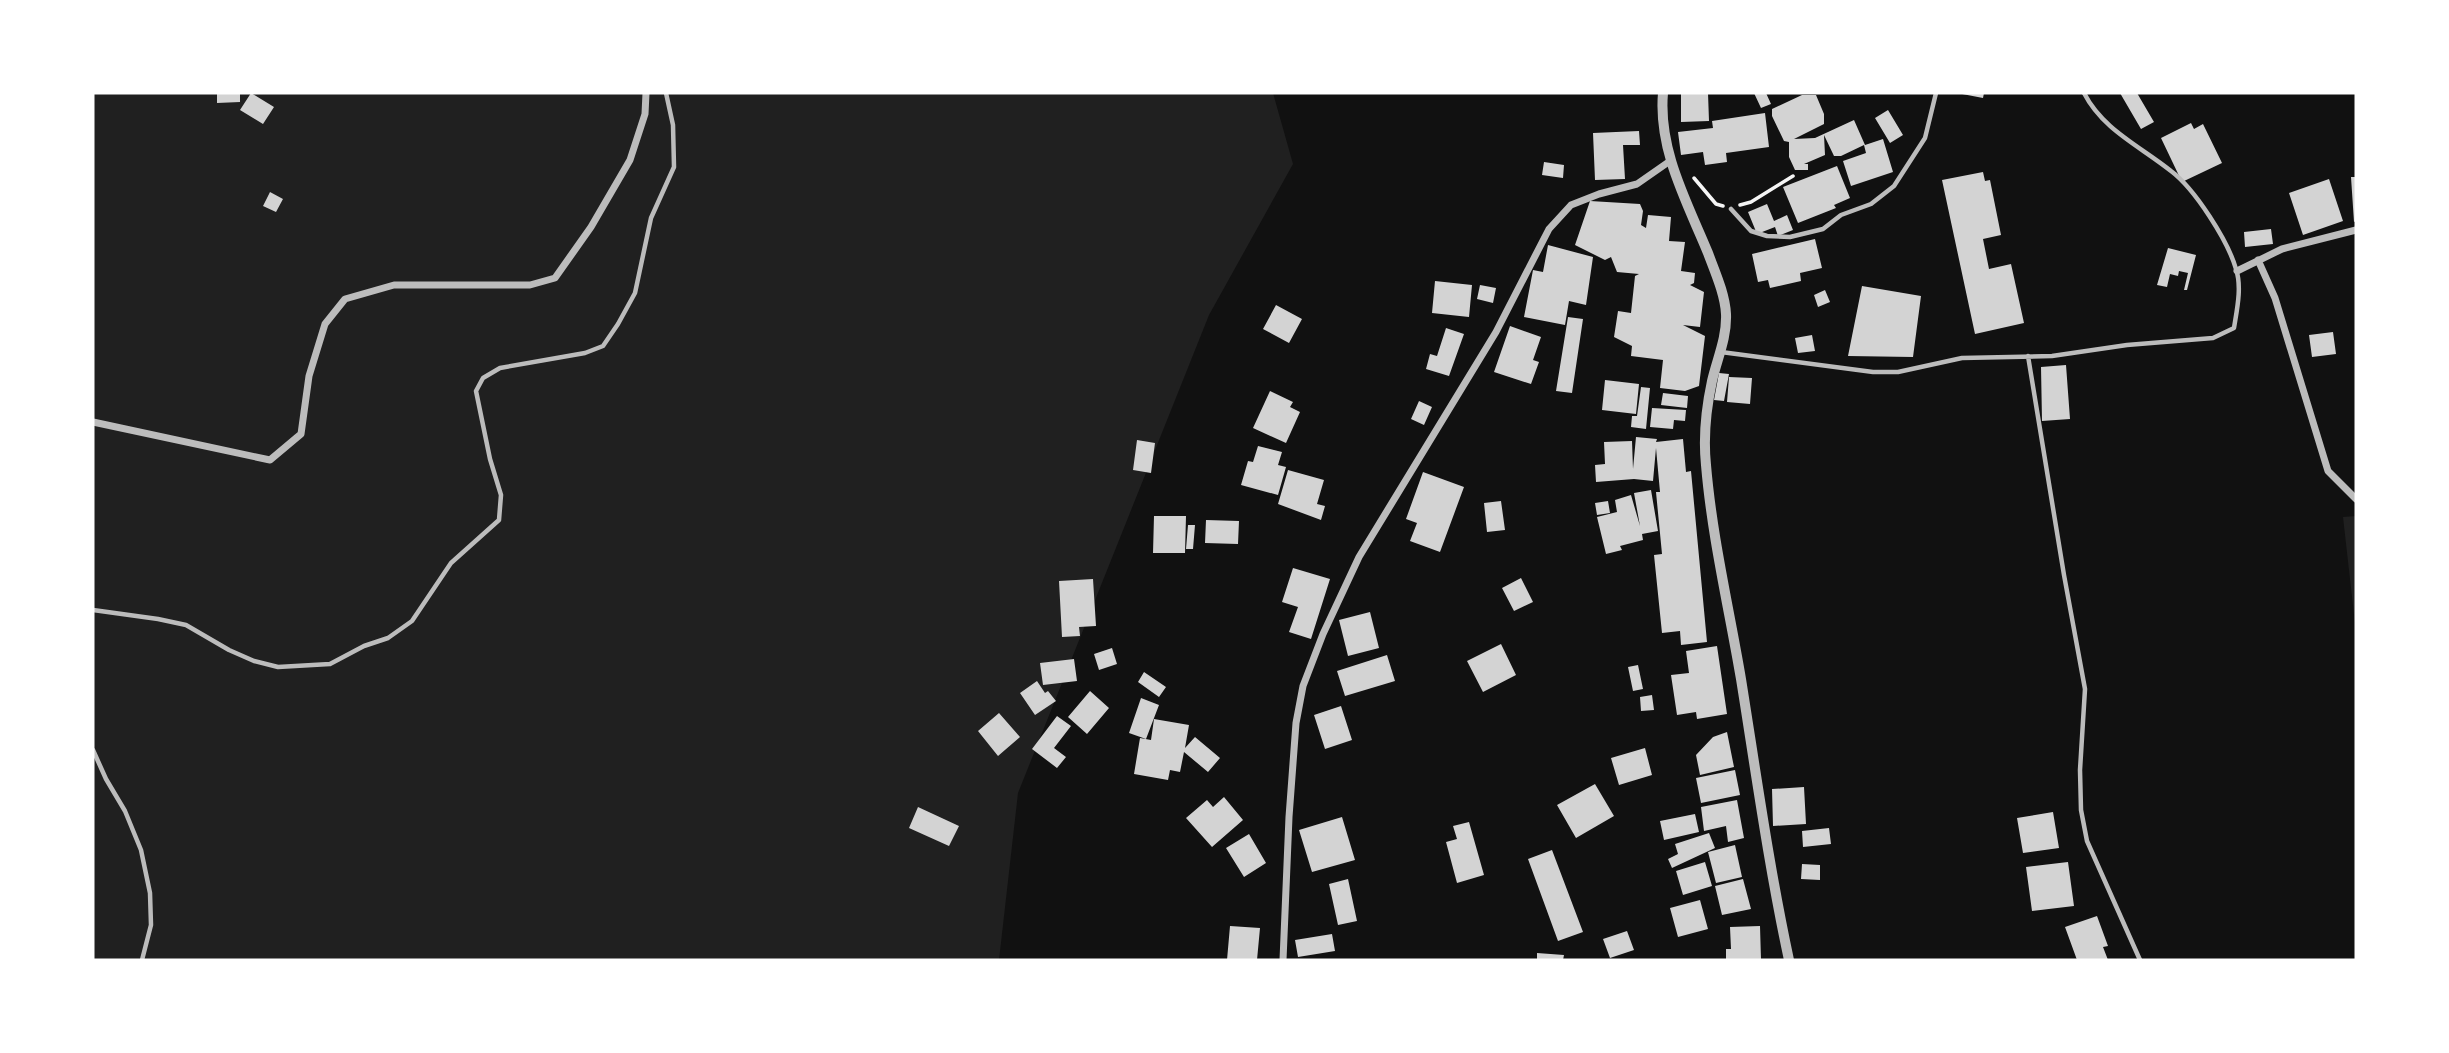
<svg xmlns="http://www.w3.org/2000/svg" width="2449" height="1053" font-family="'Noto Sans',sans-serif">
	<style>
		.green { fill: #202020 }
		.building { fill: #d3d3d3 }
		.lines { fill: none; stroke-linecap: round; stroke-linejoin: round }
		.path { stroke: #f5f5f5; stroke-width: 3.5 }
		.service { stroke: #bcbcbc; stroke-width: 4.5 }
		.minor { stroke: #bcbcbc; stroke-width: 7 }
		.tertiary { stroke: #bcbcbc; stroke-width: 10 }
	</style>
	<rect width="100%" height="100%" fill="#111"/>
	<path class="green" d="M93 93H1273L1293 164 1209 315 1018 793 999 960H93Z
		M2356 516V632L2343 517Z"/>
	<path class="building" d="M217 93H240V102L217 103Z
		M251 93 274 107 263 124 240 110Z
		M1681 93H1708L1709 121 1681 122Z
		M1754 93H1766L1771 104 1761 108Z
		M1957 93H1984L1983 98Z
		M2120 93H2137L2154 122 2141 129Z
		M1802 95H1816L1824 114V124L1794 139 1815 138 1854 120 1865 145 1883 139 1893 172 1851 186 1843 161 1866 153 1864 145 1841 156H1834L1824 135 1825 155 1804 164H1808V170H1795L1789 157V142L1784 141 1772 116V109Z
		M1888 110 1903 135 1890 143 1875 118Z
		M1765 113 1769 147 1726 153 1727 162 1705 165 1703 152 1681 155 1678 132 1713 128 1712 121Z
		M2191 123 2194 129 2203 124 2222 163 2182 182 2161 138Z
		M1639 131 1640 145H1623L1625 179 1595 180 1593 133Z
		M1544 162 1564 165 1563 178 1542 175Z
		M1837 166 1850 198 1834 205 1836 208 1798 223 1783 187Z
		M1983 172 1985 181 1990 180 2001 235 1983 239 1989 269 2011 264 2024 323 1975 334 1942 180Z
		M2351 177H2356V221L2354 222Z
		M2329 179 2343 221 2303 235 2289 193Z
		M270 192 283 199 276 212 263 206Z
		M1590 201 1640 204 1643 211 1641 225 1646 228 1648 215 1671 217 1669 241 1685 242 1681 271 1695 273 1694 283 1690 285 1704 292 1700 327 1683 325 1705 336 1699 386 1685 391 1660 388 1663 360 1631 356 1632 346 1614 337 1618 311 1631 313 1635 276 1639 274 1617 272 1611 257 1605 260 1575 245Z
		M1767 204 1774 221 1787 215 1793 230 1778 236 1775 227 1757 234 1748 212Z
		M2271 229 2273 244 2245 247 2244 232Z
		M1815 239 1822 268 1800 273 1801 281 1770 288 1768 280 1758 282 1752 254Z
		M1548 245 1593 257 1586 305 1569 301 1565 325 1524 317 1533 270 1543 272Z
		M2168 248 2196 255 2187 290H2184L2188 273 2179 271 2178 276 2170 274 2167 287 2157 285Z
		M1435 281 1472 285 1469 317 1432 313Z
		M1480 285 1496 288 1493 303 1477 299Z
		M1862 286 1921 296 1913 357 1848 356Z
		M1825 290 1830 302 1818 307 1814 295Z
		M1276 305 1302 319 1289 343 1263 329Z
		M1568 317 1583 319 1572 393 1556 391Z
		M1510 326 1541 337 1533 360 1539 362 1531 384 1494 372Z
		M1446 328 1464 334 1449 376 1426 369 1430 354 1437 356Z
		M2333 332 2336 354 2312 357 2309 335Z
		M1812 335 1815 351 1798 353 1795 338Z
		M2066 365 2070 419 2042 421 2041 367Z
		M1719 373 1729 374 1724 401 1714 400Z
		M1729 377 1752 378 1750 404 1727 402Z
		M1605 380 1639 384 1636 414 1602 410Z
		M1641 387 1650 388 1646 429 1631 427 1632 416H1637Z
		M1270 391 1293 402 1290 407 1300 412 1286 443 1253 428Z
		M1663 393 1688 396 1687 408 1661 405Z
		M1419 401 1432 407 1424 425 1411 419Z
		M1652 408 1686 410 1685 421 1674 420 1673 429 1650 427Z
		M1636 437 1657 439 1656 442 1683 439 1686 472 1691 471 1707 642 1681 645 1680 631 1662 633 1654 555 1662 554 1656 492H1660L1656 448 1653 481 1634 479 1596 482 1595 465 1605 464 1604 442 1632 441 1633 469Z
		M1137 440 1155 443 1151 473 1133 470Z
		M1258 446 1282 452 1278 465 1286 467 1278 495 1241 485 1248 461 1253 462Z
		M1288 470 1324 480 1317 504 1325 506 1321 520 1278 504Z
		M1423 472 1464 487 1440 552 1410 541 1417 523 1406 519Z
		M1651 490 1658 531 1642 534 1643 540 1620 546 1622 550 1606 554 1597 517 1617 512 1615 500 1631 495 1640 526 1634 493Z
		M1501 501 1505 530 1487 532 1484 503Z
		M1608 501 1610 513 1597 515 1595 503Z
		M1154 516H1186L1185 553H1153Z
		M1206 520 1239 521 1238 544 1205 543Z
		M1188 525H1195L1193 549H1186Z
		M1293 568 1330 579 1311 639 1289 632 1298 607 1282 602Z
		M1521 578 1533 602 1514 611 1502 588Z
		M1093 579 1096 626 1079 627 1080 636 1062 637 1059 581Z
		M1370 612 1379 648 1348 656 1339 620Z
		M1501 644 1516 675 1483 692 1467 661Z
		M1717 646 1727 714 1697 719 1696 712 1677 715 1671 675 1689 673 1686 651Z
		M1112 648 1117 664 1099 670 1094 654Z
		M1387 655 1395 681 1345 696 1337 671Z
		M1074 659 1077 681 1043 685 1040 663Z
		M1638 665 1643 689 1633 691 1628 667Z
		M1144 672 1166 687 1159 697 1138 682Z
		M1037 681 1045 693 1048 691 1056 701 1035 715 1020 693Z
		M1090 691 1109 708 1087 734 1068 717Z
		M1652 695 1654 710 1641 711 1640 697Z
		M1141 698 1159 705 1146 739 1129 733Z
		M1341 706 1352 740 1325 749 1314 715Z
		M999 713 1020 737 998 756 978 731Z
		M1057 716 1071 726 1054 748 1066 757 1057 768 1032 749Z
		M1154 719 1189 725 1185 748 1195 737 1220 758 1208 772 1184 752 1180 772 1170 770 1168 780 1134 774 1140 738 1151 740Z
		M1727 732 1734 767 1700 775 1696 755 1713 737Z
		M1645 748 1652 775 1619 785 1611 758Z
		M1735 770 1740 795 1701 803 1696 778Z
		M1595 784 1614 816 1576 838 1557 805Z
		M1804 787 1806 824 1773 826 1772 789Z
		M1224 797 1243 820 1212 847 1186 818 1207 800 1213 807Z
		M1737 800 1744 838 1728 842 1726 826 1704 831 1701 807Z
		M918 807 959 826 949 846 909 828Z
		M2053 812 2059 848 2023 853 2017 818Z
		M1695 814 1699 832 1664 840 1660 821Z
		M1342 817 1355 860 1312 872 1299 830Z
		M1469 822 1484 875 1457 883 1446 842 1457 839 1453 826Z
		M1829 828 1831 844 1803 847 1802 831Z
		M1709 833 1715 848 1672 868 1668 859 1678 854 1675 844Z
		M1249 834 1266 863 1244 877 1226 848Z
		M1735 845 1742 877 1716 883 1708 852Z
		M1552 850 1583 932 1558 941 1528 859Z
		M1705 862 1712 886 1683 895 1676 871Z
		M2068 862 2074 906 2032 911 2026 867Z
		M1802 864 1820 865V880L1801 879Z
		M1348 879 1357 921 1338 925 1329 884Z
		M1743 879 1751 909 1722 915 1715 886Z
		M1700 900 1708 929 1678 937 1670 908Z
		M2097 916 2108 946 2103 947 2108 960H2077L2065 927Z
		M1230 926 1260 928 1257 960H1227Z
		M1760 926 1761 960H1726V949H1731L1730 927Z
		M1627 931 1634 950 1610 958 1603 939Z
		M1332 934 1335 951 1298 957 1295 940Z
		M1537 953 1564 955 1563 960H1537Z"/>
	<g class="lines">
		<path class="path" d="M1694 178 1716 204 1723 206
			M1740 205 1751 202 1793 176"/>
		<path class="service" d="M1731 209 1751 231 1767 236 1790 237 1823 229 1841 215 1871 204 1894 186 1925 138 1936 93
			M1721 352 1873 372H1898L1962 358 2052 356 2127 345 2213 338 2234 328C2237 309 2242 287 2236 269 2228 241 2195 189 2171 171 2140 146 2103 130 2084 93
			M2028 356 2064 575 2085 689 2080 770 2081 810 2087 841 2140 960
			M93 610 158 619 186 625 229 650 254 661 278 667 330 664 364 646 388 638 412 621 451 563 499 520 501 495 490 459 476 391 483 378 500 368 585 353 603 346 618 324 635 293 651 218 674 167 673 125 666 93
			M93 750 106 779 125 811 141 850 150 893 151 925 142 960"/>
		<path class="minor" d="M2258 260 2275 298 2328 471 2356 499
			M2237 271 2282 249 2356 230
			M93 422 270 460 301 434 309 376 325 324 345 299 394 285H530L555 278 591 227 630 160 645 114 646 93
			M1283 960 1289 817 1296 723 1303 686 1323 634 1359 557 1496 332 1549 229 1571 205 1599 194 1637 184 1670 161"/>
		<path class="tertiary" d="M1663 93C1658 150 1687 202 1708 253 1715 272 1725 294 1726 314 1727 338 1717 359 1712 381 1706 409 1703 436 1706 465 1712 537 1729 608 1741 679 1756 773 1769 867 1789 960"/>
	</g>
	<rect width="2449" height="1053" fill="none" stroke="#ffffff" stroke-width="189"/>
</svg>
